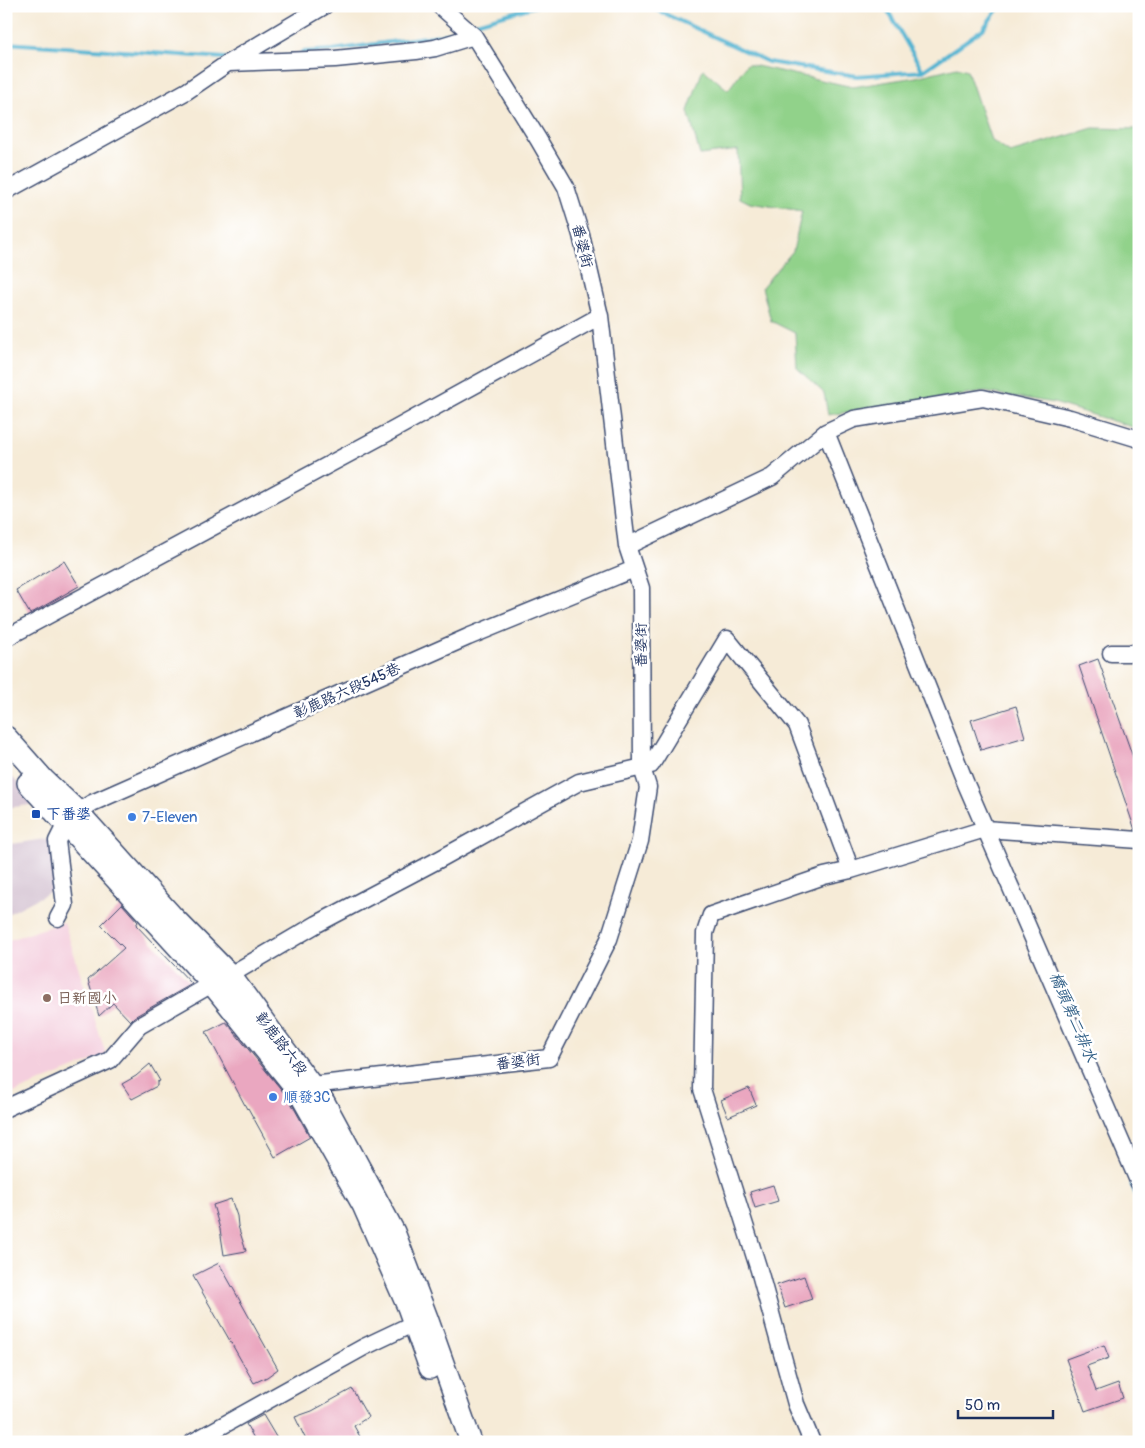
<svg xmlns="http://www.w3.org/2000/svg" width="1145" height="1448" font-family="Pangolin,'LXGW WenKai TC',sans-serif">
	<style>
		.built { fill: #f4cfde }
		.industrial { fill: #d0bdce }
		.green { fill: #91d28a; stroke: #568074 }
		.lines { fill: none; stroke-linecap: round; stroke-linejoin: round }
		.stream { stroke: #53b4d1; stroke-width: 4 }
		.building { fill: #eaa7c0 }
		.minor-casing { stroke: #3c4b70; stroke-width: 19 }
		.major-casing { stroke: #3c4b70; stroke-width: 24 }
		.minor { stroke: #fff; stroke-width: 16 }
		.major { stroke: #fff; stroke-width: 21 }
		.transit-dot { fill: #1a4fb4; stroke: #fff; stroke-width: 2 }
		.shop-dot { fill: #3f7fe0; stroke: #fff; stroke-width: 2 }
		.education-dot { fill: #8d6e63; stroke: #fff; stroke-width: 2 }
		.labels { text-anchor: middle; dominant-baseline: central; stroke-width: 5; stroke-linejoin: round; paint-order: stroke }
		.street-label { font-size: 15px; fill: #1b2f5e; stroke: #fff }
		.transit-label { font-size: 15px; fill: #164399; stroke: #fff; text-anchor: start }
		.shop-label { font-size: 15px; fill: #366cbe; stroke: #fff; text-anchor: start }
		.education-label { font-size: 15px; fill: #785e54; stroke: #fff; text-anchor: start }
		.water-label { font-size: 16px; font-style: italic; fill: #2f5e86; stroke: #fff }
	</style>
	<rect width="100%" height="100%" fill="#fff"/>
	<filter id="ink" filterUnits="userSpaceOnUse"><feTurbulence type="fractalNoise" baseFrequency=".02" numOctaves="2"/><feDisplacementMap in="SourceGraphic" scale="10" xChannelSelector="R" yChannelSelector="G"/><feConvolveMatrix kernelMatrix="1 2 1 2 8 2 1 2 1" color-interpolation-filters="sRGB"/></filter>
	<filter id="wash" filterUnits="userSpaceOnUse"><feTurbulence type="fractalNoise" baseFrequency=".0096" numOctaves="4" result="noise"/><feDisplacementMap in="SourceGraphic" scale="20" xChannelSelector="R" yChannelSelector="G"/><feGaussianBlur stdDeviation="1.12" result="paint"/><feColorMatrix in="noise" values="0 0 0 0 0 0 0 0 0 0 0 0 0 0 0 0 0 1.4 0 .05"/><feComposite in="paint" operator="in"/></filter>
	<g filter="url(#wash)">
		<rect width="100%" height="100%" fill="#f6ebd7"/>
		<path class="built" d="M64 922 106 1055 6 1096V941Z"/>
		<path class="industrial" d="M6 771 38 804 6 808Z
			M6 817 12 844 52 838 59 887 6 915Z"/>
		<path class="green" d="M747 64 853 87 916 77 957 67 967 70 991 140 1010 153 1093 128 1139 129V429L1054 403 985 392 828 415 824 393 797 368 795 333 771 321 762 287 793 251 802 211 750 203 740 198 738 150 700 155 688 111 703 69 728 90Z"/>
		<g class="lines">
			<path class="stream" d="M648 6 768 62 857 76 923 71 983 29 1000 6
				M885 6 923 71
				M476 23 536 6
				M6 43 225 58
				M302 52 333 50 447 34 453 31
				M1131 1184 1139 1202"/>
		</g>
		<g id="blocks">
			<path class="building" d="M64 561 79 586 30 614 16 590Z
				M1098 659 1139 774V830H1135L1079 666Z
				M1016 706 1025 737 981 750 971 720Z
				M122 904 138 922 136 925 192 984 134 1017 130 1021 113 1003 99 1016 88 980 124 948 101 925Z
				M226 1022 289 1099 310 1137 275 1157 248 1108 247 1109 206 1032Z
				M150 1064 160 1081 157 1082V1086L132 1099 122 1084 136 1076Z
				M749 1088 756 1105 728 1117 721 1100Z
				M773 1185 778 1201 755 1208 750 1192Z
				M231 1199 237 1216 238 1226 246 1251 224 1255 220 1229 213 1205Z
				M219 1263 278 1369 267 1377 254 1383 193 1276Z
				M804 1276 812 1299 785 1308 777 1285Z
				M1104 1345 1109 1358 1087 1366 1096 1391 1118 1383 1123 1398 1085 1411 1066 1359Z
				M352 1389 368 1417 354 1426 363 1442H307L295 1417 312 1411Z
				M263 1415 279 1442H256L246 1424Z"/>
		</g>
	</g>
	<g filter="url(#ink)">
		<use href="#blocks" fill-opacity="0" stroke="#3c4b70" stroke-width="1"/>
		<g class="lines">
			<g class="minor-casing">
				<path id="minor" d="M229 63 335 59 416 51 435 48 474 36
					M6 191 187 91 228 63 324 6
					M826 432 966 784 1139 1183
					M627 546 772 477 826 432 854 419 983 398 1070 418 1139 439
					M6 638 395 429 600 316
					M1111 653H1139
					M58 918 65 905 57 841 66 823 78 812 92 803 468 637 634 569
					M303 1090 312 1085 549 1058 609 939 640 841 648 787 642 768 641 588 627 546 600 316 581 235 566 187 538 139 474 36 440 6
					M6 1108 110 1060 139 1026 212 984 230 975 317 924 440 859 579 782 651 765 727 639 797 725 851 870
					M193 1442 364 1347 423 1319
					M812 1442 796 1404 759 1270 702 1089 705 933 711 915 824 876 851 870 985 829 1139 840"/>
			</g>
			<g class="major-casing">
				<path id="major" d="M6 737 44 780 78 812 173 917 230 975 273 1034 324 1102 394 1232 427 1318 471 1442
					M28 783 212 984 299 1092 363 1205 408 1307 430 1368"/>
			</g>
			<use href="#minor" class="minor"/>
			<use href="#major" class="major"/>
		</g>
	</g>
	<rect class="transit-dot" x="31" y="809" width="10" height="10" rx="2.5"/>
	<g class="shop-dot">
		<circle cx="132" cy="817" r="5"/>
		<circle cx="273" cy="1097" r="5"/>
	</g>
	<circle class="education-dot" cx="47" cy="998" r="5"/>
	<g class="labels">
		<g class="street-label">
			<text transform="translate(582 246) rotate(76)">番婆街</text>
			<text transform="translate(641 645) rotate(-90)">番婆街</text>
			<text transform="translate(347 691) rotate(-24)">彰鹿路六段545巷</text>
			<text transform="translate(281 1044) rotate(53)">彰鹿路六段</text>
			<text transform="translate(518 1062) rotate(-7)">番婆街</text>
		</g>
		<g class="transit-label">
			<text x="46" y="814">下番婆</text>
		</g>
		<g class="shop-label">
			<text x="142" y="817">7-Eleven</text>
			<text x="283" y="1097">順發3C</text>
		</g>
		<g class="education-label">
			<text x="57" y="998">日新國小</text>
		</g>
		<g class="water-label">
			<text transform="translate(1073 1017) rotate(67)">橋頭第二排水</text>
		</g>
	</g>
	<rect width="1145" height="1448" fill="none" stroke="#fff" stroke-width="25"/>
	<path d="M958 1410v8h95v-8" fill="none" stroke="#1b2f5e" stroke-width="2.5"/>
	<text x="965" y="1410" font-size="15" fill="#1b2f5e" stroke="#ffffff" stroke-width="4" paint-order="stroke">50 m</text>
</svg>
